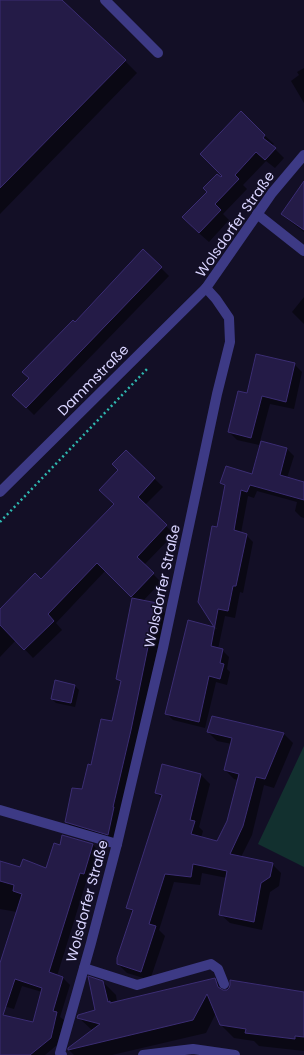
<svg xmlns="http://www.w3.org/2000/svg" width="304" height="1055" font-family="Poppins,sans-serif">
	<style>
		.green { fill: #12302f }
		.shadow { fill: #0007 }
		.building { fill: #241b47; stroke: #3b2d73; fill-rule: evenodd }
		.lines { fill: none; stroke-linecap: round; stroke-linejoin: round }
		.path { stroke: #2fb8b0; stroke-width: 2.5; stroke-dasharray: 2 3; stroke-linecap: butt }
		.service { stroke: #3d3a85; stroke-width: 10 }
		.minor { stroke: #3d3a85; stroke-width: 10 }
		.tertiary { stroke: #3d3a85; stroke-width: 10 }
		.labels { text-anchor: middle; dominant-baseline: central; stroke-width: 3; stroke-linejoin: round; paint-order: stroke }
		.street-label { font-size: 14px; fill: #d9d4ff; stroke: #130f26 }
	</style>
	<rect width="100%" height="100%" fill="#130f26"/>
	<path class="green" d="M304 746V867L258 844Z"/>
	<path class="shadow" d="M0 0H49L125 61 137 73 0 214Z
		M304 68V103L291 81 299 75 297 72Z
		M264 135 274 144 272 146 284 158 275 168 266 161 243 185 247 189 223 214 229 220 209 242 192 227 221 179Z
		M304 182V232L291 222 282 214Z
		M143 250 169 276 34 415 14 395 30 379 75 323Z
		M304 297V324L292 312Z
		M294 364 302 372 294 409 270 404 259 445 237 440 229 432 248 394Z
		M262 442 287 449 294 456 287 478 304 483V518L301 517 295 511 297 502 257 491 254 498 248 496 241 533 246 535 253 542 243 593 240 592 235 618 225 616 218 649 222 650 229 657 227 669 230 672 227 685 216 682 205 728 173 720 166 713 189 622 217 629 200 601 218 528 225 487 222 483 253 476Z
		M126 451 163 487 145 505 174 534 144 565 161 582 143 601 156 604 165 613 117 843 74 830 66 822 83 790 91 766 112 722 121 683 117 679 133 598 105 571 56 623 62 630 33 658 16 640 0 657V610L41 580 115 504 120 470Z
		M75 686 79 690 75 707 56 703 52 699Z
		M213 717 284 734 293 743 274 788 264 785 252 835 241 857 272 864 281 873 279 886 270 892 262 930 230 923 220 914 227 878 202 873 200 885 174 882 159 930 165 936 150 980 127 973 118 964 133 913 128 908 162 798 156 793 201 775 210 784 199 827 203 831 201 838 218 843 228 821 238 780 234 779 225 770 232 744 217 741 208 732Z
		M63 836 93 845 100 852 91 880 87 879 57 976 63 978 70 985 60 1017 64 1020 57 1045 45 1055H3L0 1046V1020L34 1024 42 992 22 986 14 1009 0 1005V968L17 912 0 909V862L20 868 47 869 60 846Z
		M214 979 226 991 230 988 231 982 304 992V1051L259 1046 254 1041 234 1038 221 1025 216 1013 206 1033 112 1055H74L69 1050 93 1031 78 1017 96 1011 103 982 116 995 117 1002Z"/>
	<path class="building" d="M0 0H62L126 60 0 188Z
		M241 111 265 135 263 138 276 148 265 160 256 152 235 175 239 179 215 204 221 210 199 233 182 217 207 192 203 188 217 174 221 177 222 176 200 154Z
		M304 181V230L281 214Z
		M143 249 162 267 26 408 12 395 29 378 22 372 73 320 75 322Z
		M256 354 295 363 286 402 262 396 251 438 228 432 238 391 247 393Z
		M261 441 287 448 280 475 304 482V500L250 485 247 492 241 490 234 530 247 534 236 586H233L228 611 218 609 211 646 223 649 220 663 224 664 220 679 209 676 199 722 165 714 188 620 214 627 198 602 212 526 217 527 225 485 220 483 226 466 252 474Z
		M126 450 155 478 138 497 167 525 137 557 154 573 131 597 97 563 48 614 54 621 24 650 0 625V609L35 573 41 579 114 504 99 490 118 470 112 464Z
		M132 598 157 603 131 730 113 807H114L108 835 65 822 72 788 82 789 88 764 91 765 101 719 112 721 121 681 116 679Z
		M55 680 75 685 71 703 51 699Z
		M212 716 284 733 265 779 256 777 243 826 230 854 273 863 270 877 261 883 254 922 219 915 227 871 193 864 191 877 165 874 149 924 156 926 141 972 117 964V958L133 910 126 908 162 795 155 793 162 764 201 774 190 820 195 821 191 834 217 841 227 821 239 774 224 770 232 738 207 732Z
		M62 835 93 844 84 874 80 873 49 972 63 977 53 1011 57 1012 51 1038 30 1055H0V963L22 894 13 891 14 885 0 881V861L20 867 23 859 46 868 54 843 60 845ZM15 979 42 988 33 1022 3 1015Z
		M88 976 103 981 108 1002 110 1001V1003L215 978 218 987 223 990H227L229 988 230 985V980L304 992V1037L295 1036V1039L245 1033 246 1029 220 1025 207 994 193 1020 68 1050V1048L100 1024 77 1018 78 1015 95 1010Z"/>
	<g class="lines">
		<path class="path" d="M0 522 148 368"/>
		<path class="service" d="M105 0 158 53
			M0 810 117 844
			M84 968 137 985 211 964 218 969 224 984"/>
		<path class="minor" d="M257 214 304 251
			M62 1055 60 1053 91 943 117 844 163 648 217 394 230 342 229 318 216 299 206 288
			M143 1055 193 1049 235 1055"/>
		<path class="tertiary" d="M0 492 206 288 272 193 304 155"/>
	</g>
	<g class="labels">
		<g class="street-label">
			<text transform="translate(235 224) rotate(-55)">Wolsdorfer Straße</text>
			<text transform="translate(93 380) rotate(-45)">Dammstraße</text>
			<text transform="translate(162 586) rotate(-78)">Wolsdorfer Straße</text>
			<text transform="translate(87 901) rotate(-75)">Wolsdorfer Straße</text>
		</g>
	</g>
</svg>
